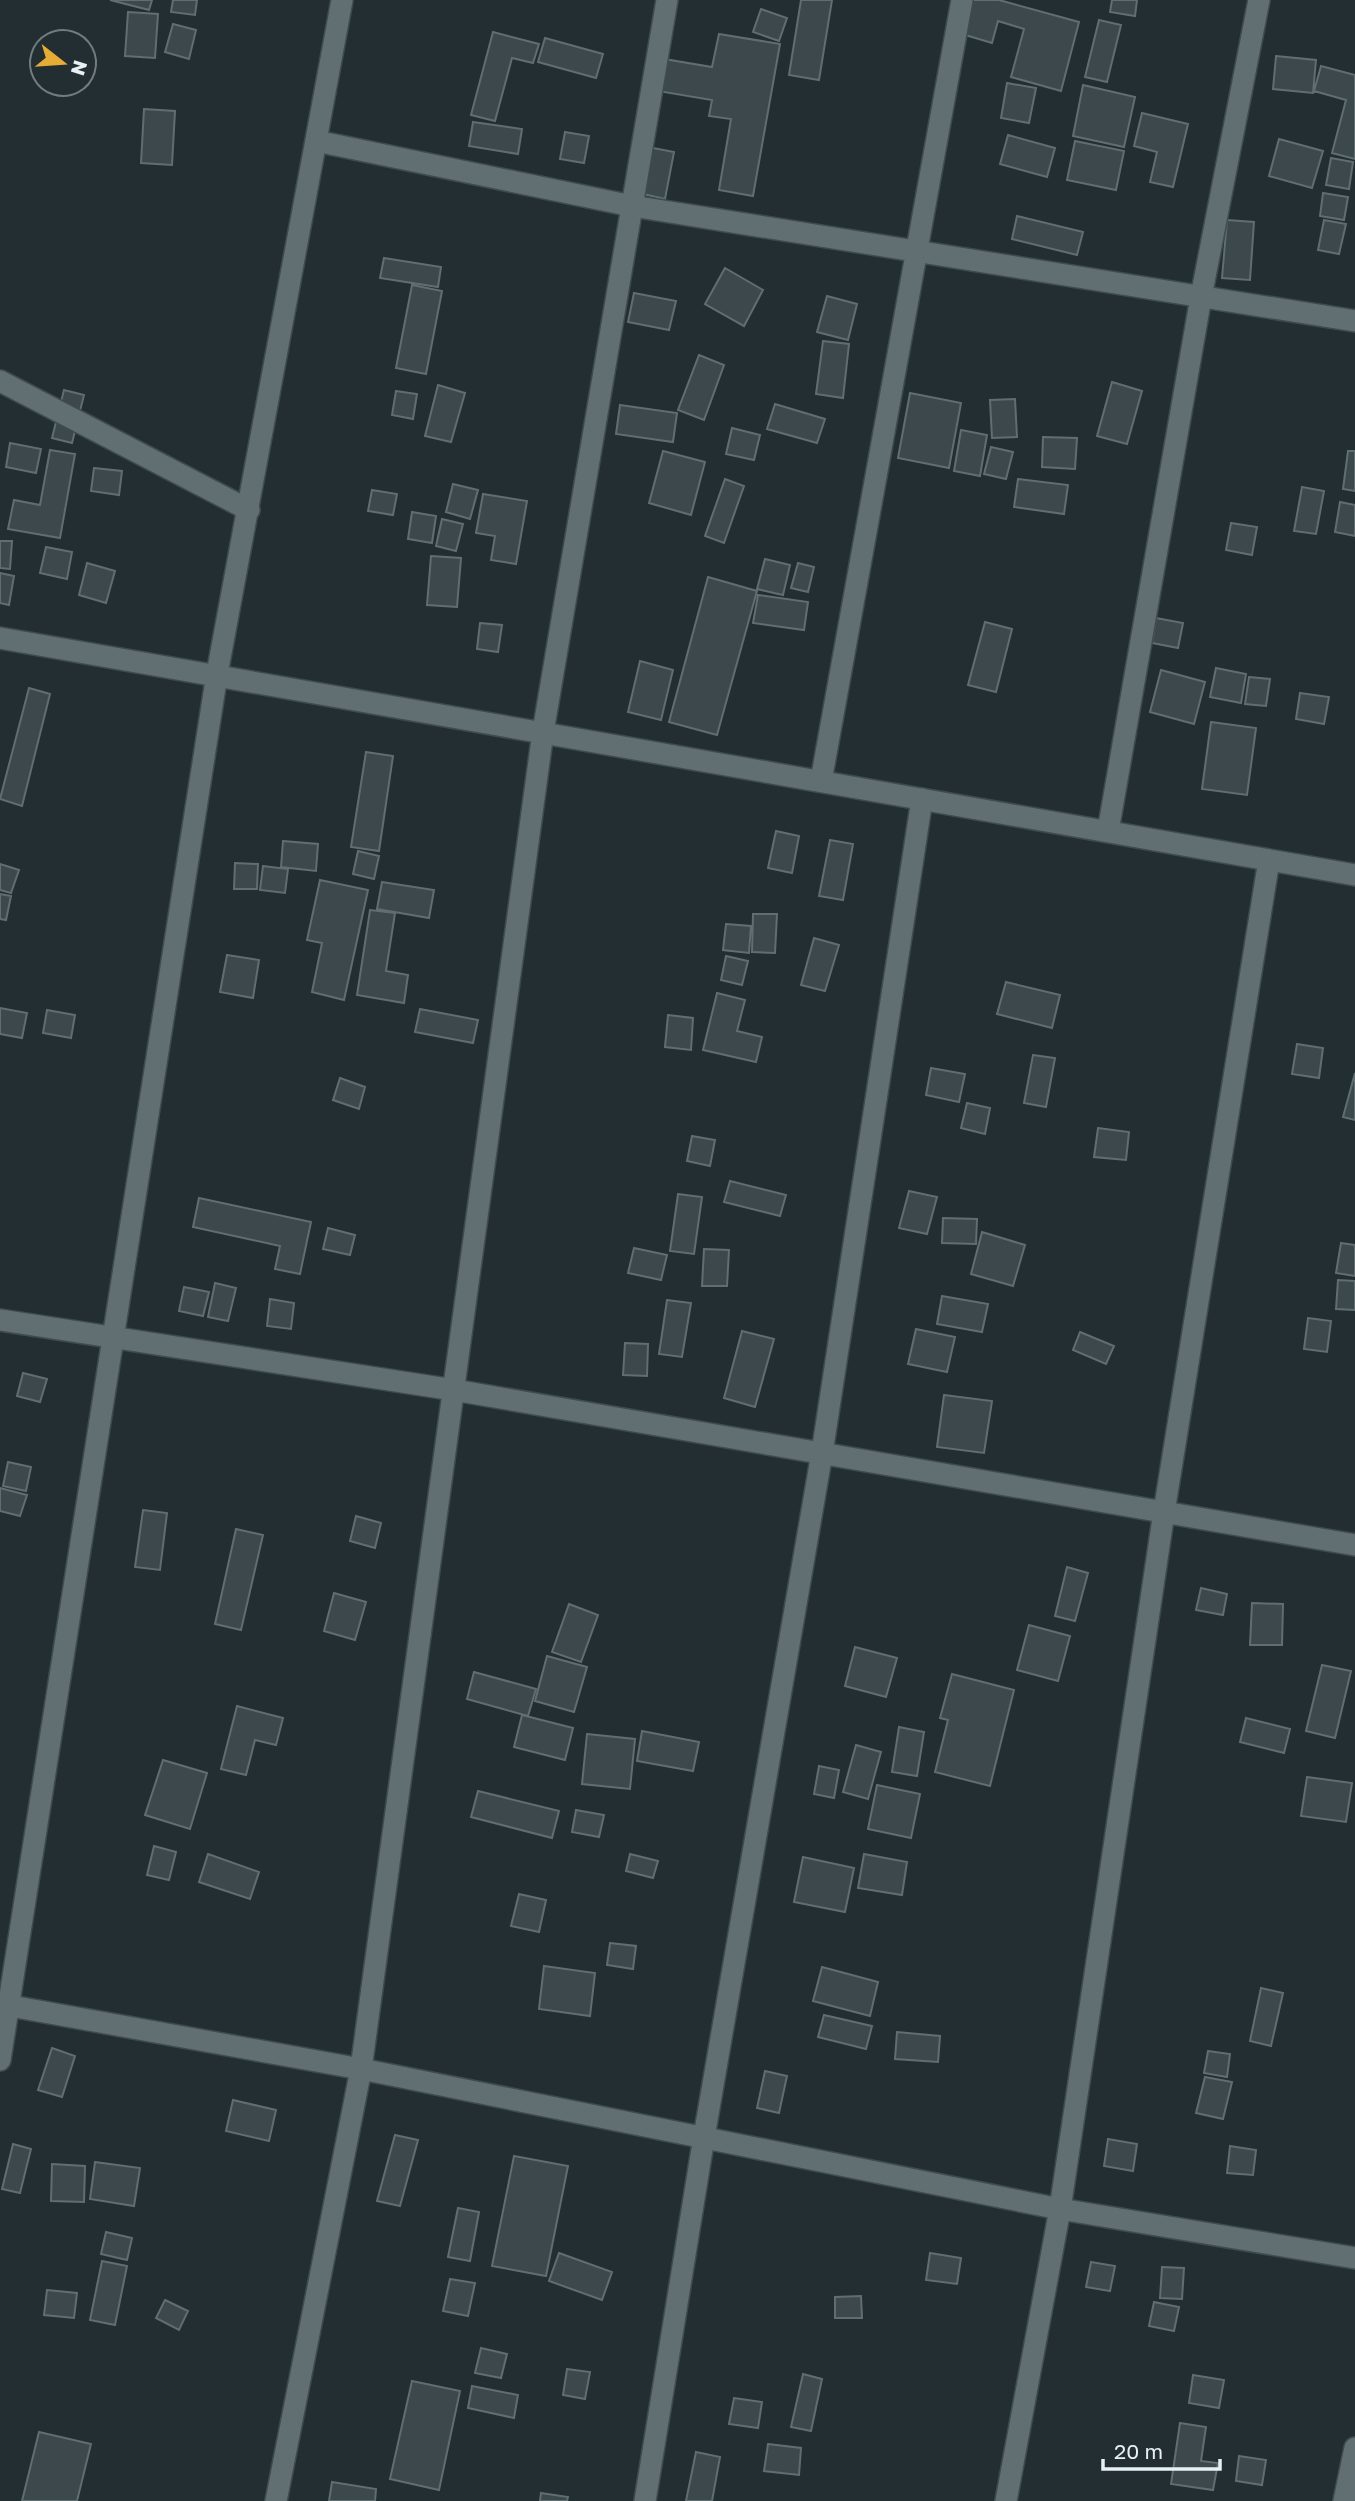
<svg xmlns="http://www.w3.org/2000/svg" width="1355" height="2501" font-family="'Golos Text',sans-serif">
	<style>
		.building { fill: #3c484c; stroke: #606d71; stroke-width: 2 }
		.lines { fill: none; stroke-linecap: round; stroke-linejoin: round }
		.minor-casing { stroke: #404b4e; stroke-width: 24 }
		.minor { stroke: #616f73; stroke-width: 21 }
	</style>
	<rect width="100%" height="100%" fill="#232e32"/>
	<path class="building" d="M110 0H152L149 10Z
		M173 0H197L195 15 171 12Z
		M801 0H832L819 80 789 75Z
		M972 0H999L1079 22 1061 91 1011 77 1024 29 998 21 992 43 962 34Z
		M1112 0H1137L1135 16 1110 12Z
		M761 9 787 18 779 41 753 32Z
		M128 12 158 14 155 58 125 56Z
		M1099 20 1121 25 1107 82 1085 77Z
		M173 24 196 30 189 59 165 52Z
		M493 32 539 44 533 63 512 58 495 121 471 115Z
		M719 34 780 44 753 196 719 190 731 119 709 116 712 100 658 91 664 59 712 67Z
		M545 38 603 54 596 78 538 62Z
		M1276 56 1316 60 1313 93 1273 89Z
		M1321 66 1355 75V159L1332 153 1346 100 1314 91Z
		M1007 83 1036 88 1029 123 1001 118Z
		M1083 85 1135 97 1124 147 1073 136Z
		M144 109 175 111 172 165 141 163Z
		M1142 113 1188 124 1173 187 1150 182 1157 152 1134 146Z
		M473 122 522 129 518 154 469 146Z
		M565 132 589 136 584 163 560 159Z
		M1008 135 1055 148 1047 177 1000 164Z
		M1279 139 1323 151 1312 188 1269 176Z
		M1075 141 1124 151 1116 190 1067 180Z
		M648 147 674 152 665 199 639 193Z
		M1331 158 1353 162 1349 189 1326 185Z
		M1323 193 1348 197 1344 220 1320 216Z
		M1017 216 1083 232 1077 255 1012 239Z
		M1227 220 1254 222 1250 280 1222 278Z
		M1324 220 1346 224 1339 254 1318 250Z
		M384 258 441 267 438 287 380 278Z
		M725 268 763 290 744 326 705 304Z
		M412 285 442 291 426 374 396 368Z
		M634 293 676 301 669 330 628 322Z
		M827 296 857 304 848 340 817 332Z
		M823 341 849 344 843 398 816 394Z
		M699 355 724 365 704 420 678 410Z
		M1112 382 1142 391 1127 444 1097 436Z
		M438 385 465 393 451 442 425 436Z
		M64 390 84 395 72 443 52 438Z
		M396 391 417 394 413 419 392 415Z
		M910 393 961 403 949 468 898 458Z
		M1015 399 1017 437 992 438 990 400Z
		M775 404 825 419 817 443 767 429Z
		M620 405 677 413 673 442 616 434Z
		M732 428 760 435 754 460 726 454Z
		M961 430 987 435 980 476 954 471Z
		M1043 437 1077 438 1075 469 1042 467Z
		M10 443 41 449 36 473 6 467Z
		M991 447 1013 452 1006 479 984 474Z
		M50 450 75 454 60 538 8 529 14 500 40 505Z
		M663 451 705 462 691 515 649 503Z
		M1348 451H1355V491L1343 489Z
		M94 468 122 471 119 495 91 491Z
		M725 479 744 486 724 543 705 536Z
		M1018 479 1068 485 1064 514 1014 507Z
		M453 484 478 490 470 519 446 512Z
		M1302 487 1324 491 1316 534 1294 531Z
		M372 490 397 494 393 515 368 511Z
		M483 494 527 501 516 564 491 560 495 536 476 533Z
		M1340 502 1355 505V536L1335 532Z
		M412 512 436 516 432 543 408 539Z
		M442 519 463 524 456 551 436 546Z
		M1231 523 1257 527 1252 555 1226 550Z
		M0 541H12L10 569 0 568Z
		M46 547 72 552 67 579 40 573Z
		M431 556 461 558 457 607 427 605Z
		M765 559 790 565 783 595 757 589Z
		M87 563 115 571 106 603 79 595Z
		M798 563 814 567 808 592 791 588Z
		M0 573 14 576 9 605 0 603Z
		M708 577 757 591 717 735 669 722Z
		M758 595 808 602 804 630 753 623Z
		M1156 618 1183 623 1178 648 1152 643Z
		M985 622 1012 629 996 692 968 685Z
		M480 623 502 625 498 652 477 649Z
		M640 661 673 670 661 720 628 712Z
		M1216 668 1246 674 1241 703 1210 697Z
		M1161 670 1205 682 1194 724 1150 712Z
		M1249 677 1270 679 1266 706 1245 704Z
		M29 688 50 694 22 806 0 799Z
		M1300 693 1329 697 1324 724 1296 719Z
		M1211 722 1256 728 1247 795 1202 789Z
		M366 752 393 756 379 851 351 847Z
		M776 831 799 836 792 873 768 868Z
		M830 840 853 844 843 900 819 896Z
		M283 841 318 844 316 871 281 867Z
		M358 851 379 856 374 879 353 874Z
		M235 863 258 864 257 889H234Z
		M0 864 19 870 11 893 0 890Z
		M263 866 288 869 285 893 260 890Z
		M320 880 368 890 344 1000 312 992 322 943 307 940Z
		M382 882 434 890 429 918 377 909Z
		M0 894 11 896 6 920 0 919Z
		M370 910 395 913 386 971 408 975 404 1003 357 995Z
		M753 914H777L775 953 752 952Z
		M726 924 751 926 749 953 723 950Z
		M814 938 839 945 825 991 801 985Z
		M227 955 259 960 253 998 220 992Z
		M726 956 748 961 742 985 721 980Z
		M1006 982 1060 995 1052 1028 997 1014Z
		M717 993 745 1000 737 1031 762 1037 756 1062 703 1050Z
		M0 1008 27 1013 22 1038 0 1034Z
		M420 1009 478 1020 473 1043 415 1032Z
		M47 1010 75 1015 71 1038 43 1033Z
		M668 1015 693 1018 691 1050 665 1047Z
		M1297 1044 1323 1048 1319 1078 1292 1074Z
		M1033 1055 1055 1058 1046 1107 1024 1103Z
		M931 1068 965 1074 959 1102 926 1095Z
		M1355 1073V1120L1343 1117Z
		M340 1078 365 1087 359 1109 333 1100Z
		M967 1103 990 1108 985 1134 961 1128Z
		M1098 1128 1129 1132 1126 1160 1094 1157Z
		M692 1136 715 1140 710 1166 687 1161Z
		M730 1181 786 1195 780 1216 724 1202Z
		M909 1191 937 1197 927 1234 899 1228Z
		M678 1194 702 1197 694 1254 670 1251Z
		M199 1198 311 1222 300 1274 275 1269 280 1246 193 1227Z
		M943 1218 977 1219 976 1244 942 1243Z
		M328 1228 355 1235 350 1255 323 1249Z
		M982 1232 1025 1245 1013 1286 971 1274Z
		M1341 1243 1355 1245V1276L1336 1273Z
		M634 1248 667 1255 661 1280 628 1273Z
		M704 1249 729 1250 727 1286H702Z
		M1338 1280 1355 1281V1310L1336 1309Z
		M215 1283 236 1288 228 1321 208 1317Z
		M184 1287 209 1292 203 1316 179 1311Z
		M942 1296 988 1304 982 1332 937 1324Z
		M270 1299 294 1303 291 1329 267 1326Z
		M667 1300 691 1303 682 1357 659 1354Z
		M1308 1318 1331 1321 1327 1352 1304 1349Z
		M916 1329 955 1337 947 1372 908 1364Z
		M742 1331 774 1339 755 1407 724 1398Z
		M1080 1332 1114 1346 1106 1364 1073 1350Z
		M625 1343 648 1344 647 1376 623 1375Z
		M23 1373 47 1379 40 1402 17 1396Z
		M944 1395 992 1401 984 1453 937 1447Z
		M8 1462 31 1467 26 1491 3 1486Z
		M0 1488 27 1495 20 1516 0 1511Z
		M143 1510 167 1513 160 1570 135 1567Z
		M356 1516 381 1523 375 1548 350 1541Z
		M236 1529 263 1535 241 1630 215 1624Z
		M1067 1567 1088 1573 1075 1621 1055 1616Z
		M1201 1588 1227 1594 1223 1615 1196 1610Z
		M334 1593 366 1602 355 1640 324 1631Z
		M1252 1603 1283 1604 1282 1645H1250Z
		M569 1604 598 1615 581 1662 552 1652Z
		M1029 1625 1070 1636 1058 1681 1017 1670Z
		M855 1647 897 1658 886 1697 845 1686Z
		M547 1656 587 1667 574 1712 535 1701Z
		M1322 1665 1351 1671 1335 1738 1306 1731Z
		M474 1672 536 1689 528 1716 467 1699Z
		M952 1674 1014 1690 990 1786 935 1772 948 1720 940 1718Z
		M237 1706 283 1718 276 1745 255 1740 246 1775 221 1769Z
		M522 1715 573 1728 565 1760 514 1747Z
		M1246 1718 1290 1729 1284 1753 1240 1742Z
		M899 1727 924 1732 917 1776 892 1772Z
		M642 1731 699 1742 693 1771 637 1761Z
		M587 1734 635 1739 630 1789 582 1784Z
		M856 1745 881 1752 868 1799 843 1792Z
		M163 1760 207 1773 190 1829 145 1815Z
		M819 1766 839 1770 834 1798 814 1794Z
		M1307 1777 1352 1783 1346 1822 1301 1816Z
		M877 1785 920 1794 911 1838 868 1829Z
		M478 1791 559 1811 552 1838 471 1817Z
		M576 1810 604 1815 599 1837 572 1832Z
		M154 1846 176 1852 169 1880 147 1875Z
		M208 1854 259 1872 250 1899 199 1882Z
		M630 1854 658 1861 653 1878 626 1871Z
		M864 1854 907 1862 902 1895 858 1888Z
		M803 1857 854 1868 845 1912 794 1902Z
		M519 1894 546 1900 539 1932 511 1926Z
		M610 1943 636 1946 633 1969 607 1965Z
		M544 1966 595 1973 590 2016 539 2009Z
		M822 1967 878 1982 870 2016 813 2001Z
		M1261 1988 1283 1993 1271 2046 1250 2041Z
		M824 2015 872 2026 866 2049 818 2037Z
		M897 2032 940 2036 938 2062 895 2059Z
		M52 2048 75 2056 62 2097 38 2090Z
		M1208 2051 1230 2054 1227 2077 1204 2073Z
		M765 2071 787 2076 779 2113 757 2108Z
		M1205 2077 1232 2082 1223 2119 1196 2113Z
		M233 2100 276 2110 269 2141 226 2131Z
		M395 2135 418 2140 400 2206 377 2201Z
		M1108 2139 1137 2144 1133 2171 1104 2166Z
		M13 2144 31 2149 20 2193 2 2189Z
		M1230 2146 1256 2150 1253 2175 1227 2173Z
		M514 2156 568 2166 546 2276 492 2266Z
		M95 2162 140 2168 134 2206 90 2199Z
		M52 2164 85 2166 84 2202 51 2201Z
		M458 2208 479 2212 470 2261 448 2257Z
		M106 2232 132 2238 127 2260 101 2254Z
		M559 2253 612 2272 602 2300 549 2281Z
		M930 2253 961 2258 957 2284 926 2280Z
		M102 2261 127 2266 115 2325 90 2320Z
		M1091 2262 1115 2266 1110 2291 1086 2287Z
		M1162 2267 1184 2268 1182 2299 1160 2298Z
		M450 2279 475 2283 468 2316 443 2311Z
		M47 2290 77 2293 74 2318 44 2315Z
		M861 2296 862 2318H835V2297Z
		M165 2300 188 2311 179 2330 156 2318Z
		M1154 2302 1179 2307 1174 2331 1149 2326Z
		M481 2348 507 2354 501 2378 475 2373Z
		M567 2369 590 2372 585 2399 563 2395Z
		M803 2374 822 2379 811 2431 791 2427Z
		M1193 2375 1224 2380 1219 2408 1189 2403Z
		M412 2381 460 2391 439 2490 390 2479Z
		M472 2386 518 2395 514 2418 468 2408Z
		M734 2398 762 2402 758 2428 729 2424Z
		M1180 2423 1206 2427 1201 2461 1218 2463 1213 2490 1171 2484Z
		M39 2432 91 2444 77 2501H22Z
		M768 2444 801 2448 799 2475 764 2471Z
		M696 2452 720 2457 712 2501H686Z
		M1239 2456 1266 2460 1262 2485 1236 2481Z
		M332 2482 376 2489 375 2501H329Z
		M541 2493 568 2497 567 2501H540Z"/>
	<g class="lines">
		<g class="minor-casing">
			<path id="minor" d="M316 141 632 206 1355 321
				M0 381 249 510
				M0 638 1355 875
				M821 781 962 0
				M1108 831 1201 297 1259 0
				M0 1320 454 1390 1355 1545
				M0 2004 361 2069 1060 2209 1355 2258
				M0 2060 217 674 342 0
				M276 2501 361 2069 543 732 667 0
				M645 2501 704 2137 822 1453 922 799
				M1006 2501 1060 2209 1164 1512 1269 860
				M1344 2501 1355 2448"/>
		</g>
		<use href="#minor" class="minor"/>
	</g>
	<g transform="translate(63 63) rotate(107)"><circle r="33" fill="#232e32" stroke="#727c7f" stroke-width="2"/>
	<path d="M0-5L12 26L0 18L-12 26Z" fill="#e6ac36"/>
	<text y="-10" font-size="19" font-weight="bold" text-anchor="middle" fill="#e8f0f2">N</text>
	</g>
	<path d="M1103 2459v10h117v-10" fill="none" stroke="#e8f0f2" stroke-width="3.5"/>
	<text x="1114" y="2459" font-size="21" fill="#e8f0f2" stroke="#232e32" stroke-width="5" paint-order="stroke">20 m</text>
</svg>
